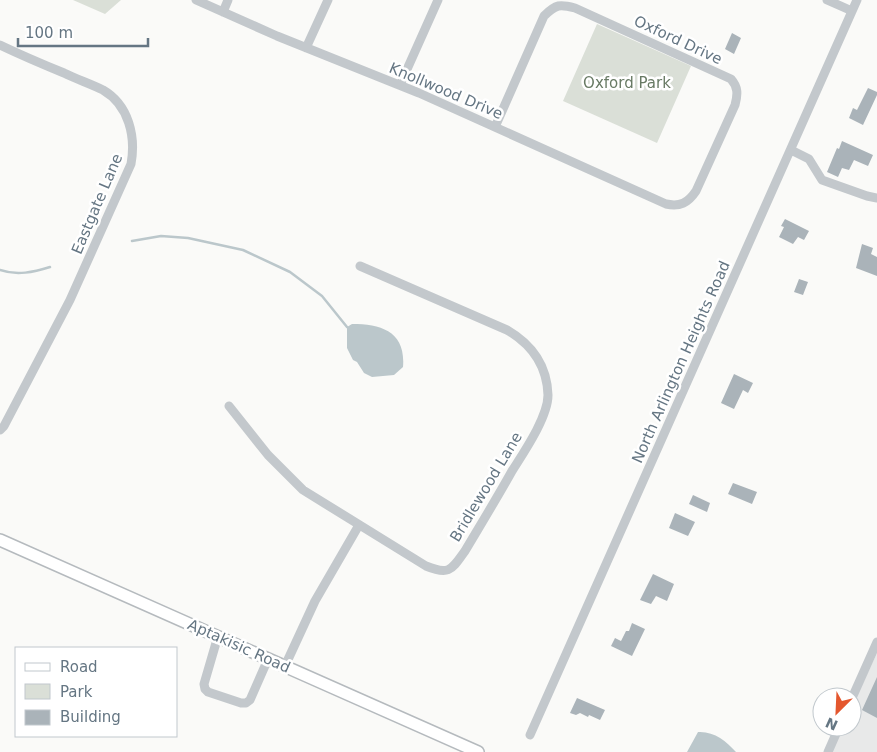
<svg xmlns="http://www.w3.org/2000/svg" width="877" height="752" font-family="'DejaVu Sans',sans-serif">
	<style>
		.built { fill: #e8e9e9 }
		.green { fill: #dadfd7 }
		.water { fill: #bbc7cb }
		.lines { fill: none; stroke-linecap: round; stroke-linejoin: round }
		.stream { stroke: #bbc7cb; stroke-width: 2.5 }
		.building { fill: #aab3b9 }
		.major-casing { stroke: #b5babe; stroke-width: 14 }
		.minor { stroke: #c3c8cc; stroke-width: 9 }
		.major { stroke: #fff; stroke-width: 11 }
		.labels { text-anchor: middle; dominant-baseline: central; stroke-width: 5; stroke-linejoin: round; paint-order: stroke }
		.street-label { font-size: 15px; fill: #657683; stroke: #fff }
		.park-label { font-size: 15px; fill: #687a64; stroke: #fff }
	</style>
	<rect width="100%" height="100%" fill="#fafaf8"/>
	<path class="built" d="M877 653V752H831L843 727H852V707Z"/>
	<path class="green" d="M73 0H121L105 14Z
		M597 24 691 66 657 143 563 101Z"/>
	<path class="water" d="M352 324C382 324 406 332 403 367L394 375 372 377 364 373 357 362 353 360 347 348V327Z
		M698 732C714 731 726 741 736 752H687Z"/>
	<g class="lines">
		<path class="stream" d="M132 241 161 236 188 238 243 250 290 272 322 296 347 327
			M0 270C17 276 34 272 50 267"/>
	</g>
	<path class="building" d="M732 33 741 38 734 54 725 49Z
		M868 88 877 92V95L863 125 849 118 853 108 857 110Z
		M842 141 873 155 868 166 854 160 849 170 842 168 838 177 827 172 837 148 839 149Z
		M785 219 809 231 804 240 798 237 793 244 779 237 784 227 781 226Z
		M862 244 873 248 871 254 877 257V276L856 268Z
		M799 279 808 282 803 295 794 292Z
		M734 374 753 383 748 393 743 390 734 409 721 403Z
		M733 483 757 492 752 504 728 494Z
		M693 495 710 503 707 512 689 504Z
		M675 513 695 522 688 536 669 528Z
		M653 574 674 584 667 601 656 596 651 604 640 600Z
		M632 623 645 629 632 656 611 646 615 638 621 641 626 631H629Z
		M877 677V718L862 710Z
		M577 698 605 710 600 720 589 715 588 717 580 713 576 715 570 713Z"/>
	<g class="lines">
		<g class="major-casing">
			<path id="major" d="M0 540 478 752"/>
		</g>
		<path class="minor" d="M196 0 277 36 419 93 666 204C680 207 688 203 696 191L735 105C738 94 738 87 731 79L575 8C560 4 556 4 544 16L495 127
			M827 0 852 11
			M223 12 228 0
			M0 45C21 55 42 64 64 73 76 79 91 84 103 90 129 105 136 137 131 164L70 300 4 426 0 430
			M306 48 328 0
			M400 85 438 0
			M791 150 809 159 822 180 867 196 877 198
			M229 406 268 455 303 490 426 566C450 576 452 569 465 551 481 524 497 498 512 471 524 452 548 417 548 395 547 365 531 344 507 330L360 266
			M218 636 204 684 205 689 208 692 241 703H246L250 700 268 659
			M285 666 315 601 359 525
			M852 698 877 642
			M530 735 857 0
			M828 752 839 727"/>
		<use href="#major" class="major"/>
	</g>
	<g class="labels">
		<g class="street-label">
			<text transform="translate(678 40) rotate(25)">Oxford Drive</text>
			<text transform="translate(446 91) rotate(23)">Knollwood Drive</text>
			<text transform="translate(97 204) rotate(-67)">Eastgate Lane</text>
			<text transform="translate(681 362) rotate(-66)">North Arlington Heights Road</text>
			<text transform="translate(486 487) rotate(-59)">Bridlewood Lane</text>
			<text transform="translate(239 646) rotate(24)">Aptakisic Road</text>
		</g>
		<g class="park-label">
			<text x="627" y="83">Oxford Park</text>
		</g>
	</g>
	<rect x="15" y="647" width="162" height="90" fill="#ffffff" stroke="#c1c8cd"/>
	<rect x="25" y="663" width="25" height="8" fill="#ffffff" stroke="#c1c8cd"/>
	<text x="60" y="672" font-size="15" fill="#657683">Road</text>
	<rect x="25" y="684" width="25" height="15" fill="#dadfd7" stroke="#c1c8cd"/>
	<text x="60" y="697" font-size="15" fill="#657683">Park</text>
	<rect x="25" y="710" width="25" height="15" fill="#aab3b9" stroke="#c1c8cd"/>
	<text x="60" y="722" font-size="15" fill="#657683">Building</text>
	<g transform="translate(837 712) rotate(204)"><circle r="24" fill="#ffffff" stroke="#c1c8cd"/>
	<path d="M0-4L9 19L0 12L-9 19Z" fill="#e4572e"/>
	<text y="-8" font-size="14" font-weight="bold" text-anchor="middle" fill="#657683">N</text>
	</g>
	<path d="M18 38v8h130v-8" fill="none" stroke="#657683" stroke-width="2.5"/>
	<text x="25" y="38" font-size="15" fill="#657683" stroke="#ffffff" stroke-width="4" paint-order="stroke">100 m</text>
</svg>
